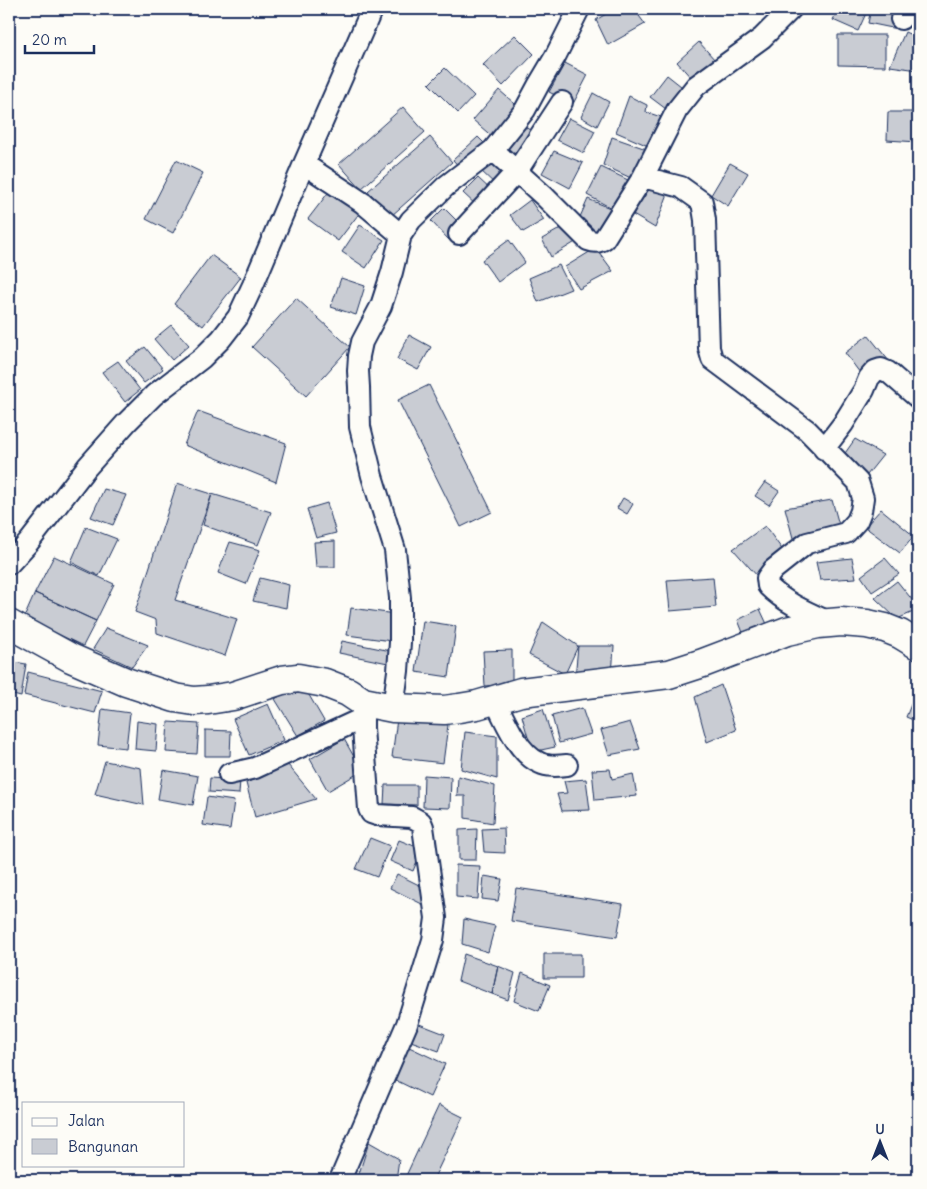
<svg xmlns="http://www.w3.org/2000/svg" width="927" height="1189" font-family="Delius,sans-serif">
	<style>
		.building { fill: #c9ccd3; stroke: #1b2f5e }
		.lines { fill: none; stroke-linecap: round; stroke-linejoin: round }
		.street-casing { stroke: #1b2f5e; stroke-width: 24 }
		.secondary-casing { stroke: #1b2f5e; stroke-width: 31 }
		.street { stroke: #fdfcf7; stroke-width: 20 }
		.secondary { stroke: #fdfcf7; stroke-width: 28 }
	</style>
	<rect width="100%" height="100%" fill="#fdfcf7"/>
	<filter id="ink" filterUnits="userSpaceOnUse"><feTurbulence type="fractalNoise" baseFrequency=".02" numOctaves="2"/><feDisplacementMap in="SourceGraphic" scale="10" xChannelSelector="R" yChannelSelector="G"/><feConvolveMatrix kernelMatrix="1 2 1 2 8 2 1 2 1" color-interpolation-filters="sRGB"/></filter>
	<g filter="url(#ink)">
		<path class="building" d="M614 9H634L645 24 608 45 596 20Z
			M761 9H775L768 16Z
			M838 9H868L858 31 833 20Z
			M871 9H901L896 15 897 29 868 23Z
			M918 13V30L911 26Z
			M905 32 918 38V70L890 66Z
			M515 35 534 54 503 86 483 65Z
			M838 35H885V66L838 65Z
			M699 42 715 60 693 80 677 62Z
			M565 63 588 75 573 104 549 92Z
			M445 68 474 96 458 113 429 84Z
			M667 75 686 90 670 112 650 97Z
			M499 90 522 110 495 139 473 120Z
			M593 93 609 102 597 126 581 117Z
			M629 96 647 105 646 112 664 118 653 148 616 132Z
			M403 107 425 132 361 189 339 164Z
			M888 112H918V142L887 140Z
			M569 118 595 131 584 153 557 140Z
			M520 123 538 136 518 161 501 148Z
			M430 137 452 162 391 216 368 191Z
			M478 137 488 147 463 171 453 160Z
			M612 137 649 150 633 179 603 165Z
			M554 151 583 163 570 188 542 173Z
			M491 157 509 175 498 187 479 169Z
			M176 160 203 173 173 233 146 219Z
			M730 163 748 173 728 206 711 195Z
			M601 167 630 181 615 210 587 195Z
			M478 178 493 192 478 207 463 193Z
			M646 186 669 191 655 228 633 215Z
			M331 189 361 211 338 241 308 219Z
			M588 199 610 208 598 235 576 226Z
			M530 200 544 220 523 232 510 215Z
			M444 208 462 226 449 240 431 221Z
			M360 225 384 240 366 268 342 252Z
			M567 225 577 241 551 257 542 239Z
			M509 240 525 262 498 282 482 260Z
			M596 248 613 271 579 289 565 267Z
			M211 255 241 277 203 326 174 304Z
			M559 265 571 289 538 302 529 278Z
			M341 278 365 286 356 315 331 307Z
			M296 298 350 347 306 396 252 347Z
			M171 325 189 345 172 360 154 339Z
			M409 335 431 347 418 370 397 359Z
			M868 335 889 361 863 377 845 353Z
			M145 347 163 369 144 383 126 361Z
			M118 361 140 390 125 402 102 372Z
			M429 385 492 512 461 527 398 400Z
			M198 411 286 443 276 482 184 445Z
			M855 439 883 455 867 475 843 456Z
			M765 482 779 491 769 505 755 496Z
			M177 483 212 494 175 600 237 619 225 656 157 633 156 620 135 612Z
			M104 489 126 495 113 525 91 517Z
			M212 494 271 512 258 545 203 525Z
			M623 498 633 504 627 514 617 508Z
			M832 500 839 525 793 538 785 508Z
			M327 503 336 533 316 538 307 509Z
			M881 509 914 536 900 553 865 527Z
			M765 526 784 552 758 577 733 549Z
			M86 527 117 539 99 576 71 562Z
			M335 541V567H316L314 542Z
			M230 542 260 550 246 584 218 573Z
			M54 556 114 584 96 621 35 593Z
			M852 558 856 578 820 580 816 562Z
			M885 558 899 574 872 592 861 576Z
			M713 577 716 607 670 611 667 580Z
			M260 578 289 585 286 608 253 601Z
			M897 581 918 607V610L897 619 875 598Z
			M35 593 96 621 83 646 24 618Z
			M351 608 395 614 392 641 347 635Z
			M760 609 767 624 744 635 738 620Z
			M423 621 456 626 449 677 416 672Z
			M543 622 578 646 565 674 529 655Z
			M106 628 148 645 132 667 93 649Z
			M342 641 391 651 388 663 339 653Z
			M578 646H614L612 676 575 678Z
			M512 650V684L485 686 483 651Z
			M9 661 26 664 21 697 9 694Z
			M28 672 102 691 95 713 24 695Z
			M302 683 324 721 298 736 275 699Z
			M721 685 736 730 707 742 695 697Z
			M918 687V722L906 717Z
			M268 704 284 740 249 755 233 719Z
			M582 708 591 734 559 743 552 716Z
			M102 709 130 713 126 748 98 745Z
			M543 709 555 747 532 752 522 716Z
			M397 719 448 725 443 763 392 757Z
			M137 721 158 724 156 751 135 749Z
			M168 722 199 724 197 754 166 752Z
			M630 722 640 749 609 755 601 730Z
			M205 730 231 731 230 756H205Z
			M465 732 497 736V779L461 769Z
			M344 739 362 771 328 791 310 759Z
			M105 761 141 768 144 805 95 794Z
			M288 765 316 799 255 817 246 783Z
			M610 769 612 779 633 774 637 796 595 800 592 770Z
			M163 770 198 776 193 805 158 799Z
			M424 775 451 777 450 808 423 807Z
			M458 776 495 786 493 823 465 818V796H457Z
			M210 778 240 780 239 794 209 792Z
			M586 779 590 810 562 811 557 794 567 793 564 781Z
			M385 785H417V805L384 804Z
			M207 797 234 801 230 829 203 825Z
			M504 828 505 853 484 852 482 829Z
			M477 829 476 860H459V830Z
			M370 838 390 846 377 877 356 869Z
			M399 840 422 849 413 871 390 861Z
			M456 865 480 866 478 899 456 897Z
			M397 874 431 891 424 905 390 888Z
			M484 876 502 879 498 901 482 899Z
			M516 888 623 904 617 937 511 921Z
			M464 919 495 926 488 952 462 944Z
			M464 954 498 966 492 994 458 981Z
			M544 954H581V978H544Z
			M498 966 515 973 508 1000 492 994Z
			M522 973 550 985 539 1011 514 1001Z
			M414 1022 445 1034 439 1051 408 1040Z
			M407 1046 445 1064 430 1097 391 1078Z
			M439 1105 463 1117 433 1180H404Z
			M369 1142 399 1159 396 1180H357Z"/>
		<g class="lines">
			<g class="street-casing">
				<path id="street" d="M901 19 908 9
					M493 150 545 197 588 240C594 242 598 243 604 239L643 177 677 110 696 86 762 38 791 9
					M304 164 363 203 401 235 411 220 446 186 493 150 525 110 539 84 555 57 579 9
					M643 177 681 187 702 202 705 220 709 348 712 359 807 430 858 482 863 498 861 511 857 521 846 533 807 543 773 570 767 578 768 586C785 603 807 612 829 622
					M459 234 517 171 562 102
					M824 449 843 424 864 390 869 378 875 371 881 369 888 372 918 398
					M9 564 29 542 87 467 127 422 154 395 202 358 221 339 238 317 253 285 304 164 372 9
					M495 700C504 719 519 755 540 763 548 767 558 766 567 765
					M393 708 398 671 400 642V598L395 550 372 476 360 427 359 387 358 371 359 356 362 342 381 306 392 272 401 235
					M229 774 255 768 363 718
					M340 1180 407 1024 433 940 436 918 423 827 421 822 412 817 377 815 371 813 369 809 363 728V702"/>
			</g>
			<g class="secondary-casing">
				<path id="secondary" d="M9 624 71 658 126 682 175 698 194 701 208 700 233 696 282 680 298 678 325 683 348 692 363 702 393 708 444 710 459 708 477 705 521 692 669 674 703 663 787 631 818 624 841 622 867 624 885 628 900 634 918 645"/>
			</g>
			<use href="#street" class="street"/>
			<use href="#secondary" class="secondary"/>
		</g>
	</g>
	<rect width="927" height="1189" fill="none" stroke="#fdfcf7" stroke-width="30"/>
	<rect x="15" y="15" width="897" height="1159" fill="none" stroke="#1b2f5e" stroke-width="2" filter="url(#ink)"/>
	<rect x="22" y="1102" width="162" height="65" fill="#fdfcf7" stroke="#a3aaba"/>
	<rect x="32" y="1118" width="25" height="8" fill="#fdfcf7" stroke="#a3aaba"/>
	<text x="68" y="1126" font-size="15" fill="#1b2f5e">Jalan</text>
	<rect x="32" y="1139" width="25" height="15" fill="#c9ccd3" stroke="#a3aaba"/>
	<text x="68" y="1152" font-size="15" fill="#1b2f5e">Bangunan</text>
	<g transform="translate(880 1142)" stroke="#fdfcf7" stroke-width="4" paint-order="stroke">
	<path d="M0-4L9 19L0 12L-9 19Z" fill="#1b2f5e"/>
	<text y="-8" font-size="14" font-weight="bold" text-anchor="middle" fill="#1b2f5e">U</text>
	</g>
	<path d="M25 45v8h69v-8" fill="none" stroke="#1b2f5e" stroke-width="2.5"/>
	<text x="32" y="45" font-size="15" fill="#1b2f5e" stroke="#fdfcf7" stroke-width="4" paint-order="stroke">20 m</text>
</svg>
